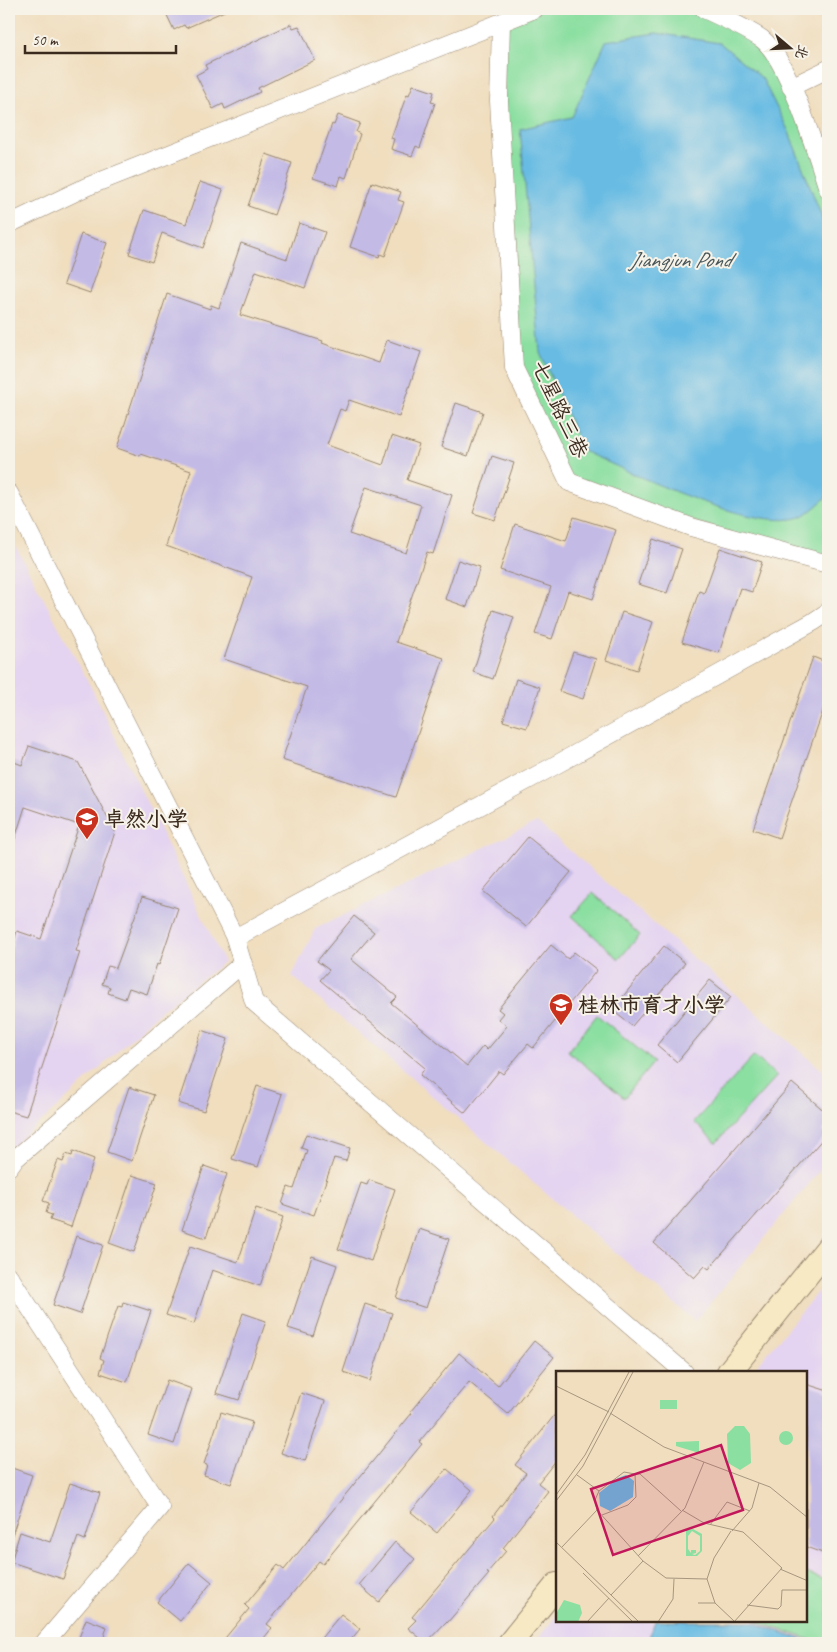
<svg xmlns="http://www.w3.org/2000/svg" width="837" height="1652" font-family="Caveat,'LXGW WenKai TC',sans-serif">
<rect width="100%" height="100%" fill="#f7f3e8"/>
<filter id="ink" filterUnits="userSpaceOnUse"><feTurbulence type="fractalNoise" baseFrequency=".02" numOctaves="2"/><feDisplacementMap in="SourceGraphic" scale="10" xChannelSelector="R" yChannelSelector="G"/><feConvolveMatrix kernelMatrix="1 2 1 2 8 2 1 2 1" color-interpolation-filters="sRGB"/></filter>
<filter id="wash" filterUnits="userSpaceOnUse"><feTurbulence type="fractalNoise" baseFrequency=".0096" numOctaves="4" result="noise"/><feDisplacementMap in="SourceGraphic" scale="20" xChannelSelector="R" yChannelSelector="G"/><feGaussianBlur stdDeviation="1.12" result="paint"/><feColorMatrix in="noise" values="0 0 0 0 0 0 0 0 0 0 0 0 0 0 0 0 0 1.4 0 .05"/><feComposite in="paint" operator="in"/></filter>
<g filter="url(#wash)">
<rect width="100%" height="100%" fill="#f0debf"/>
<!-- built -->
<path fill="#e4d3f1" d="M9 534 93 691 224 962 158 1013 59 1106 9 1149Z
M537 822 828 1075V1161L695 1321 292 976 315 929Z
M828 1279V1643H534L557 1615V1621H806V1372H752Z"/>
<!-- green -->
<path fill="#8bdfa1" stroke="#638460" d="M535 9H704L763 40 828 189V564L569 482 514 368 501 23Z
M593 893 640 935 619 959 572 916Z
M597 1015 654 1062 624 1098 568 1051Z
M754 1056 777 1076 716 1143 694 1122Z
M806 1573 828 1581V1643H820L755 1621H806Z"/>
<!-- water -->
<path fill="#67bbe3" stroke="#517280" d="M656 33 720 43 762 78 789 132 820 212 828 238V496C820 502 810 513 801 517 753 533 630 472 583 451L540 352 520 129 572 117 606 41Z
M655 1621H749L813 1643H647Z"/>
<g id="blocks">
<!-- building -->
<path fill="#c3bae6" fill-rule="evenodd" d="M164 9H229L186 28 184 25 174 30Z
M291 24 293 28 299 26 315 60 258 88 260 92 225 109 223 104 213 109 196 75 207 69 205 65Z
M413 85 434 92 431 102 435 103 420 148 416 146 412 156 391 149 394 139 391 138 407 94 409 95Z
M338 115 360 123 356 132 360 134 346 178 341 176 338 186 313 178 332 124 334 125Z
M266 154 292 163 274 215 248 206Z
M200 182 223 190 203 248 162 233 152 262 129 254 144 210 186 224Z
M372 182 401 192 398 200 404 202 385 256 380 254 379 257 350 247Z
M299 223 325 232 305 288 256 271 240 315 323 341 322 343 379 363 387 340 421 352 399 417 349 400 345 411 340 409 327 445 383 465 392 436 419 445 407 480 452 495 433 554 427 552 396 642 444 658 396 797 282 760 307 687 224 659 252 577 166 546 191 471 141 454 140 456 117 448 167 294 210 309 211 305 219 308 241 243 287 259ZM366 487 421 505 406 553 349 534Z
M81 234 107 243 90 293 64 284Z
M456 403 483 412 468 456 441 447Z
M492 456 514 463 495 520 473 513Z
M574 517 616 530 593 599 568 591 552 639 535 634 551 587 500 570 515 524 566 541Z
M653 539 682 549 667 593 638 584Z
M720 548 762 562 752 592 740 588 719 653 682 642 699 591 704 593Z
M458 560 480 567 467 607 445 599Z
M493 610 514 617 493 679 473 672Z
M622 612 653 622 637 670 606 660Z
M573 652 596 659 583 699 559 691Z
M813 657 828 663V696L779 838 753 829Z
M516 679 540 687 527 728 503 721Z
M29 746 78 762 115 832 76 951 80 952 26 1116 9 1111V956L17 931 41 939 79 825 25 807 12 848 9 847V760L22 765Z
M528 837 571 872 526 927 483 891Z
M142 897 178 908 159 965 157 964 147 994 129 988 125 999 108 993 110 987 102 984 108 966 116 968Z
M354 916 374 932 351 959 397 997 391 1003 467 1066 483 1046 487 1050 507 1026 498 1019 503 1013 498 1009 551 945 568 959 574 952 597 970 533 1048 528 1044 503 1074 499 1071 465 1113 420 1075 425 1068 320 980 329 970 317 961Z
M664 946 685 963 632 1026 612 1010Z
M710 980 731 997 677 1062 657 1045Z
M202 1030 228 1039 204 1111 178 1103Z
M792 1083 828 1114V1124L822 1131 826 1135 709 1269 705 1266 694 1278 654 1243Z
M257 1086 282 1094 258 1167 232 1159Z
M129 1087 154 1095 132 1161 107 1152Z
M306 1134 350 1148 346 1161 334 1158 314 1215 282 1204 288 1187 294 1189 307 1150 301 1148Z
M73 1151 94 1159 71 1227 50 1220 52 1215 46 1213 49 1203 43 1201 58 1160 63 1162 66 1154 72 1156Z
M204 1166 227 1174 206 1238 182 1230Z
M132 1175 157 1183 134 1252 109 1243Z
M369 1180 395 1189 371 1261 338 1249 361 1183 367 1185Z
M256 1208 283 1217 260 1286 212 1270 194 1324 166 1315 190 1246 238 1262Z
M419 1229 449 1239 426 1308 396 1298Z
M76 1236 103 1245 80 1314 53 1305Z
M312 1256 337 1265 313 1336 288 1328Z
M123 1302 151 1311 127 1382 100 1373 104 1360 100 1358 118 1306 122 1307Z
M365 1304 392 1313 370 1381 343 1372Z
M243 1313 266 1321 239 1400 216 1393Z
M534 1341 554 1357 508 1414 469 1382 419 1442 422 1444 323 1564 319 1561 267 1624 272 1628 260 1643H221L249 1609 245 1605 278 1565 284 1570 412 1413 410 1412 459 1353 498 1386Z
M167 1380 192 1389 174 1444 148 1435Z
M806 1384 828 1391V1555L806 1547Z
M301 1393 325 1401 305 1461 281 1453Z
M221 1412 252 1422 231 1484 204 1475 207 1465 204 1464Z
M557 1412V1459L538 1483 548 1491 503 1548 506 1551 487 1573 489 1574 447 1623 446 1622 426 1643 408 1628 416 1620 412 1617 495 1518 493 1516 526 1473 515 1465Z
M9 1467 32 1475 12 1535H9Z
M447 1469 472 1490 437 1533 411 1512Z
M70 1483 100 1493 85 1540 78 1537 63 1579 11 1562 20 1532 50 1542Z
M395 1542 415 1559 379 1602 359 1585Z
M189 1563 212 1582 180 1621 157 1602Z
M341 1614 360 1629 348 1643H317Z
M86 1619 107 1627 102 1643H77Z"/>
</g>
</g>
<g filter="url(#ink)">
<use href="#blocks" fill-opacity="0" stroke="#96846e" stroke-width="1"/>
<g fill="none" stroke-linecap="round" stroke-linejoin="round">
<!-- street casing -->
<g stroke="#96846e" stroke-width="19">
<path id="street" d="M704 9C723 18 744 27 762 39 789 60 817 155 828 189
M501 23 499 101 514 368 569 482 691 527 828 564
M791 87 828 69
M9 224 86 187 535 9
M9 493 235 938 254 1002 684 1372
M235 938 552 767 813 622 828 612
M9 1167 14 1160 243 963
M9 1276 160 1507 44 1643"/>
</g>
<!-- secondary casing -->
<g stroke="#96846e" stroke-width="26">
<path id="secondary" d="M729 1372 828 1248
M510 1643 557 1585"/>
</g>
<!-- street -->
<use href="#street" stroke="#fff" stroke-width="18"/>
<!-- secondary -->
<use href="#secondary" stroke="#f6e9c3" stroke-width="24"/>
</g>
</g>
<!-- icons -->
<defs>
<g id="school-pin" transform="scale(1.25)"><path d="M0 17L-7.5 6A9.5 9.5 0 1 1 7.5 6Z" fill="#c8321e" stroke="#f7f3e8"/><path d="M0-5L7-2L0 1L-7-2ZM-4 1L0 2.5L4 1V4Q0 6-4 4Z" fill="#fff"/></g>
</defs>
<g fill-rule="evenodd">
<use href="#school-pin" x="87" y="819"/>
<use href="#school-pin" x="561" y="1005"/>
</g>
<g text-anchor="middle" stroke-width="4" stroke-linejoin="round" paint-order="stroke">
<!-- street labels -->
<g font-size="21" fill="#3b2a1e" stroke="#f7f3e8">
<text transform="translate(560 409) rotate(65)" y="7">七星路三巷</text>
</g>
<!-- poi labels -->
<g font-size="21" font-weight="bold" fill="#3b2a1e" stroke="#f7f3e8" text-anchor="start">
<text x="104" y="826">卓然小学</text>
<text x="578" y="1012">桂林市育才小学</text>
</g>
<!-- water labels -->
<g font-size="22" font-style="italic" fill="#485659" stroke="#f7f3e8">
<text x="680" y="267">Jiangjun Pond</text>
</g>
</g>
<!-- overview -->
<g transform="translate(556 1371)">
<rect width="251" height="251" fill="#f0debf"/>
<path d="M104 29H121V38H104ZM179 55H188L194 63 195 92 184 99 172 92 171 63ZM223 67a7 7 0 1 1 14 0a7 7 0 1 1-14 0ZM143 70V82L120 75V71ZM137 158 146 163V180L141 185H130V159ZM136 160 144 165V180L139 184 136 183 140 182V179H135V182L132 178V165ZM8 229 24 234 26 242 22 251H0V243Z" fill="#8bdfa1" fill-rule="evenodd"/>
<path d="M70 104 78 110 77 126 54 140 44 135 43 122 62 107Z" fill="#67bbe3"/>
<path fill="none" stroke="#a8967f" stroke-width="1" d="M0 15 53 41M54 42 108 76 214 116 252 147M79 103H84L125 140M21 104 43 120M0 124 29 84 73 1M0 130 27 95 77 1M41 139 87 190M126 139 148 152 187 161 226 197 178 251M154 154 171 131 194 140M176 160 196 137 203 112M0 171 83 251M6 176 41 139 39 129 43 120 68 101 79 103 80 126 72 134 46 144M82 185 129 137 148 91M224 198 252 210M27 202 77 251M151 208 159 232 178 250M55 224 87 190 110 207 151 208 158 187 175 160M142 232H159M191 234 222 238 225 235 226 219H252M31 251 53 227M102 251 117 228 118 208"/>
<path fill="#c2185b" fill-opacity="0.15" stroke="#c2185b" stroke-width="2.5" d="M165 74 187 139 57 184 35 118Z"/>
<rect width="251" height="251" fill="none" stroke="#3b2a1e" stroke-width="2.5"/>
</g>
<!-- margin -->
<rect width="837" height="1652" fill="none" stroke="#f7f3e8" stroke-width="30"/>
<!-- north arrow -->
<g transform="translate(790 48) rotate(109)" stroke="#f7f3e8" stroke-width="4" paint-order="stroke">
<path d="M0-4L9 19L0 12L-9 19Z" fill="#3b2a1e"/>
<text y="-8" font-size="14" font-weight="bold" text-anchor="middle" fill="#3b2a1e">北</text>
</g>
<!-- scale -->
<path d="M25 45v8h151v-8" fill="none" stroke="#3b2a1e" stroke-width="2.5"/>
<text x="32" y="45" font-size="15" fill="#3b2a1e" stroke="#f7f3e8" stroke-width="4" paint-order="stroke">50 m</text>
</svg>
